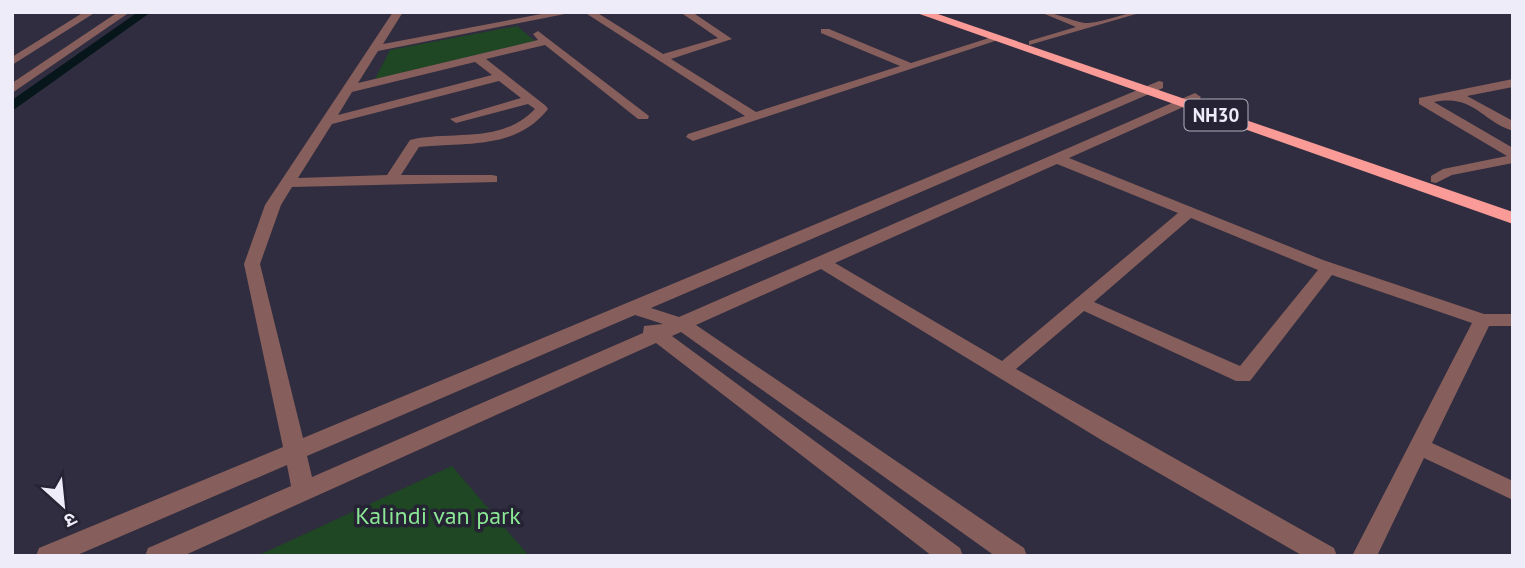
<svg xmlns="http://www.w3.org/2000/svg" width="1525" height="568" font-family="'PT Sans','Noto Sans Devanagari',sans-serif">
<rect width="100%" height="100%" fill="#2f2d3f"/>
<!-- green -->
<path fill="#1f4724" d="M517 26 535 41 375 79 390 50Z
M452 466 529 556H257Z"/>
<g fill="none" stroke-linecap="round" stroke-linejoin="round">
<!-- canal -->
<path fill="#06161a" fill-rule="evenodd" d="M138 12H151L12 111V100Z"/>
<!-- minor -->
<path fill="#865e5c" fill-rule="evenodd" d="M84 12H96L12 65V57Z
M118 12H130L12 93V83Z
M393 12H403L383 44 552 12H575L378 51 358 83 538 40 533 34 538 31 649 116 648 119H638L545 45 486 59 546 106 548 109C516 150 466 142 419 147L401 175H492L497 176V182L292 187 281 205 260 264 303 438 1159 81 1163 82V88L651 308 679 317 1195 93 1201 97 1199 100 1069 158 1323 260 1484 314H1513V326H1489L1432 443 1513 481V500L1424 458 1377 556H1352L1472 323 1332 275 1250 381H1236L1084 311 1016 369 1334 548 1337 556H1303L1103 441 821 269 696 325 1024 548 1027 556H995L681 332 672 336 960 548 963 556H932L656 343 183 556H145L148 548 291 486 287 465 75 556H36L39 548 283 447 244 264 265 205ZM475 62 492 75 338 115 352 92ZM499 81 521 98 450 119 456 123 528 104 535 109C500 145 454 130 410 140L387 175 298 178 332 124ZM1057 164 1178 213 1002 361 835 263ZM1191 218 1318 270 1240 366 1094 302ZM635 315 663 324 644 326 643 333 312 477 307 456Z
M584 12H596L663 54 718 38 680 12H692L732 39 671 59 756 112 900 66 821 33V29H829L911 63 992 37 1001 39 693 141 686 137 688 134 745 116Z
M1040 12C1057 12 1077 24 1088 23 1107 22 1123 12 1143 12L1029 45V41L1076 27Z
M1513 79V87L1467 96 1513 121V131C1480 120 1474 94 1434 102L1513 148V163L1452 175 1436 183 1431 182V176L1443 169 1507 156 1419 104V98Z"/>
<!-- highway -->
<path fill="#fb9b97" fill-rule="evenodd" d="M914 12H932L1513 212V224Z"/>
</g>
<g text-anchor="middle" stroke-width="7" stroke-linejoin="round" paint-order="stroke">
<!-- shield labels -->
<rect fill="#252334" stroke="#b1b0bd" stroke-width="2" x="1184.5" y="99.5" width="63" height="31" rx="5"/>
<g font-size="19" font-weight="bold" fill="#edecf8">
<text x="1216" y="122">NH30</text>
</g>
<!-- near-park labels -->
<g font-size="24" fill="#8ae793" stroke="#252334">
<text x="438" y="524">Kalindi van park</text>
</g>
</g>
<!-- border -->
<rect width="1525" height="568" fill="none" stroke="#edecf8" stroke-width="28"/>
<!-- north arrow -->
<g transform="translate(63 505) rotate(153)" stroke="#252334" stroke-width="5" paint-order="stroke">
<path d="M0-5L12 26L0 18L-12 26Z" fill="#edecf8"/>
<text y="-10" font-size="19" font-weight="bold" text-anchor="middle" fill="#edecf8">उ</text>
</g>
</svg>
